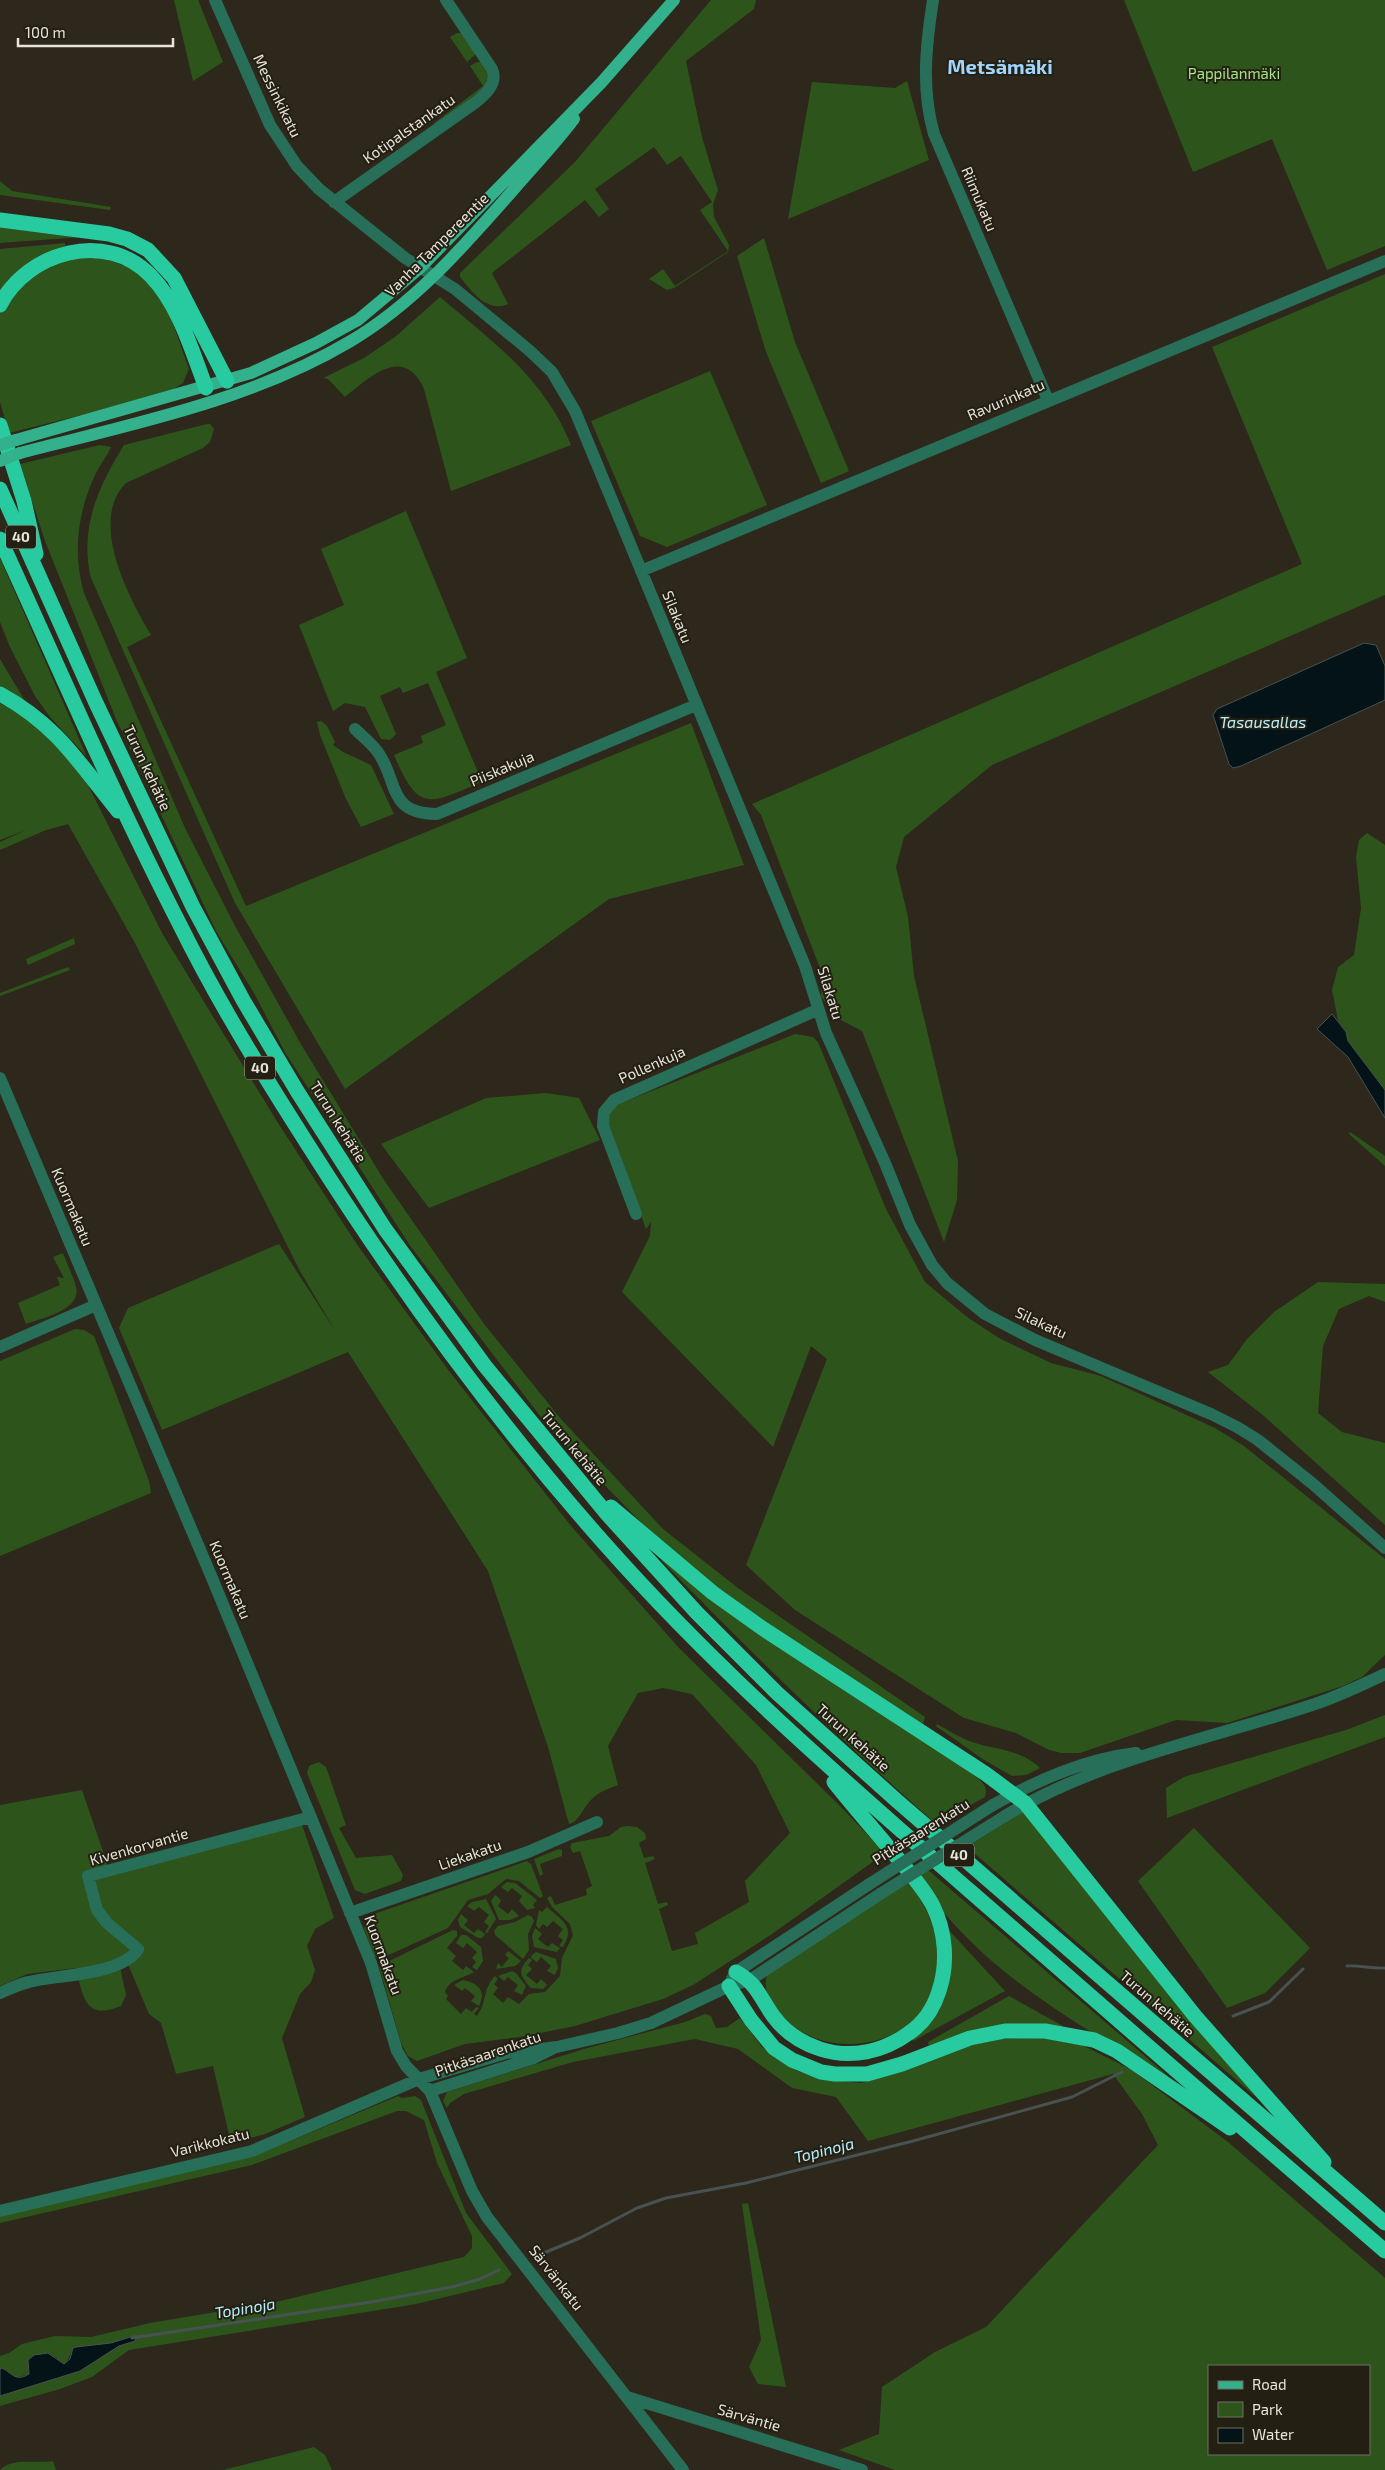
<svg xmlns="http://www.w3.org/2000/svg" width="1385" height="2470" font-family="'Exo 2',sans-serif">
<rect width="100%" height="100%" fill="#2d281b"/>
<!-- green -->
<path fill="#2d551b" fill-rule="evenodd" d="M174 0H198L223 62 193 81Z
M711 0H756L754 9 686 61 702 137 718 190 713 204 714 217 729 245 728 252 674 288 667 290 649 279 663 269 675 286 728 251 700 210 712 202 681 156 667 165 654 147 595 189 609 209 599 217 585 200 492 273 508 304C487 313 472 292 460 277V273L575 162Z
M1124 0H1385V246L1327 270 1272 139 1193 172Z
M457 33H461L477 53 467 62 450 37Z
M477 62H483L488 76 485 87 435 126 433 124 483 86 470 66Z
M907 81 929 160 788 219 812 82 895 88Z
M0 181 12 191 111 207 110 210 0 195Z
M0 225 82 237 0 243Z
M764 238 795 342 849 471 821 483 766 352 737 256Z
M65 243V246C38 255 16 268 0 292V249Z
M98 256 133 269 157 291 172 321 189 369 183 383 166 394 9 433 0 402V314L4 304 48 262Z
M1385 274V595L992 765 904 837 896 867 908 917 914 976 958 1161 957 1200 944 1242 862 1031 835 1017 821 996 823 976 761 815 752 804 1302 564 1212 347Z
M440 297C493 342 544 378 571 445L451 491 424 389C404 344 370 377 345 397L328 379 323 378 364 358 395 337Z
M710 371 767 505 667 547 640 536 591 421Z
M207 424H210L214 429 210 442 203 448 126 483C88 521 129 598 151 635L127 647 246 906 691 723 744 865 609 899 345 1089 235 903 91 578C79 529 98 487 124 445Z
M100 445 111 447C107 456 101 463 97 471 78 509 72 552 84 593L185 828 235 926 302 1046 384 1180 484 1324 561 1419 663 1529 738 1588 925 1717 923 1724 864 1688 732 1600 662 1544 550 1429 411 1247 286 1054 254 993 217 933 116 719 45 541 20 464Z
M406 511 467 658 436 672 482 782C429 804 419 814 394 755L423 743 421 736 446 725 428 683 403 693 400 687 380 696 396 734 390 740 381 739 365 707 345 703 333 711 299 625 344 605 321 549Z
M0 558 87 757 50 717 35 696 10 647 0 622Z
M0 659 25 701 0 688Z
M0 703 29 719 82 773 162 933 278 1123 358 1246 449 1371 571 1526 679 1648 839 1805 885 1853 772 1934 693 1985 663 1999 575 2026 520 2037 465 2044 417 2061 408 2056 401 2043 379 1966 453 1930 457 1931V1936L447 1948 456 1956 452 1961 463 1970 466 1966 474 1972C464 1978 449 1979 445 1992L448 1996 446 1999 461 2014 466 2008 472 2012 476 2007 479 2008 474 2014 477 2016C488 2000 482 1990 495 1976L498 1979 494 1984 498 1988 493 1994 503 2003 508 1997 519 2004 529 1994 545 1992 560 1976 562 1958 573 1935 570 1924 552 1907 547 1898 551 1896 555 1905 587 1895 586 1889 592 1886 580 1851 573 1853 570 1847 572 1843 609 1836 621 1827 627 1826 637 1827 645 1833 646 1839 639 1843 644 1858 653 1856 655 1859 645 1863 658 1904 667 1902 668 1905 659 1909 672 1951 698 1944 695 1933 749 1902 745 1881 790 1833 756 1765 692 1694 663 1688 638 1693 608 1746 618 1785C607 1789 598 1792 590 1801 583 1808 579 1822 569 1824L548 1747 488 1571 348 1352 162 1430 119 1328 128 1308 279 1244 336 1332 300 1271 135 943 68 824 46 830 0 850V842L26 830 0 840Z
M321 721 327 726 335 742 333 745 343 752 371 765 394 814 361 827 346 799 320 735 317 722Z
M1367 833 1385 845V1090L1348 1041 1346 1032 1338 1020 1332 990 1338 967 1354 955 1361 908 1356 857 1359 840Z
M74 938 75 944 28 965 26 959Z
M68 967 70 970 0 996V993Z
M795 1034 813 1037 818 1042 886 1209 925 1282 967 1317 999 1338 1051 1363 1101 1376 1215 1428 1244 1446 1385 1559V1655L1362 1677 1343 1686 1227 1723 1176 1720 1080 1753H1061L1049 1750 1016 1733 964 1718 795 1610 746 1565 827 1359 811 1346 773 1447 622 1292 650 1236 651 1222 646 1229 609 1127C609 1116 609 1111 619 1104Z
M546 1093 579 1098 600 1140 429 1208 381 1144 486 1098Z
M1350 1132 1385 1156V1166L1349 1134Z
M63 1253C67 1264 73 1275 76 1287 82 1310 42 1318 26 1324L18 1303 60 1285 57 1277 64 1278 53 1257Z
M1318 1282 1385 1284V1302L1369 1296 1339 1309 1323 1346 1318 1413 1342 1432 1385 1443V1525L1264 1416 1208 1372 1228 1365 1247 1339 1274 1312Z
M75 1329 84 1330 94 1336 149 1481 151 1493 0 1556V1361Z
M661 1558 974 1775C981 1781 989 1787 985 1797L936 1824C841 1740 750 1652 661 1560Z
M1385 1715V1737L1167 1818 1166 1788 1184 1777 1346 1730Z
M937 1724C949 1731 962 1739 975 1743 998 1750 1021 1750 1040 1768L1026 1775 1012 1776 984 1760 936 1726Z
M319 1762 326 1767 346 1825 339 1828 356 1858 392 1855 403 1875 401 1881 365 1894 355 1890 307 1773 309 1766Z
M82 1790 109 1869 300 1819 334 1918 315 1929 307 1946 315 1970 311 1982 300 1994 282 2038 305 2117 265 2134 231 2143 213 2066 176 2074 161 2023 149 2014 128 1964 120 1967 126 1995 121 2006C85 2021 83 1997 76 1968L27 1974 0 1986V1805Z
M1024 1811 1191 2023 1271 2110 967 1847Z
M1194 1828 1310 1948 1265 1993 1227 2008 1138 1881Z
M559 1849 562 1850V1856L540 1864 543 1874 540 1876 534 1859Z
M527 1861 531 1864 543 1896 540 1898 519 1881 506 1879 488 1894 468 1900 448 1928 382 1958 375 1957 364 1928 371 1915Z
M928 1870 1168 2076 1165 2078C1091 2031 1012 1989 953 1923 940 1909 929 1892 918 1877Z
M507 1882 515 1883 537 1900 533 1905 535 1908 527 1910 519 1901 522 1896 512 1888 508 1892 501 1887Z
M910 1882C926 1907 938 1930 939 1960 942 2044 825 2073 777 2010 769 1999 763 1989 767 1975L877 1901Z
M495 1895 501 1900 498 1906 508 1914 512 1909 519 1916 510 1920H499L491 1901Z
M486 1899 496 1919 487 1933 485 1932 489 1926 484 1922 489 1915 479 1907 474 1911 467 1906 472 1902Z
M547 1907C561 1920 576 1926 563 1947L559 1946 563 1940 558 1936 563 1929 553 1921 547 1927 543 1924 539 1929 536 1925 539 1910 542 1912Z
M461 1914 468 1920 464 1925 474 1933 478 1929 485 1934 482 1938H478L460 1927 458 1920Z
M528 1915 532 1917 534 1921 528 1934 529 1950 523 1959 495 1935 494 1931 498 1926 515 1922Z
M945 1926 1005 1991 913 2041 912 2039 932 2019Z
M535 1928 542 1934 538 1939 548 1947 552 1943 560 1948 557 1952 534 1947 532 1936Z
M461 1935H466L481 1947 483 1961 477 1970 472 1967 476 1962 472 1958 477 1952 467 1943 463 1948 456 1943Z
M508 1951 521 1961 515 1966 496 1969 498 1963 502 1967 509 1958 505 1955Z
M536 1952 556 1959 558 1968 555 1975 547 1971 551 1966 541 1957 537 1962 531 1958 532 1955Z
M529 1958 532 1960 528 1965 532 1969 526 1975 537 1984 541 1979 547 1985 543 1989 531 1988C520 1976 517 1971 529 1958Z
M512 1971 516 1973 526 1986 522 1995 514 1991 518 1985 508 1977 504 1981 498 1976Z
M463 1980C477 1983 487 1990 479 2006L471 2001 475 1996 465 1988 462 1991 454 1985Z
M1009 1996 1063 2026 1061 2029 929 2047 928 2042Z
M705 2014 711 2016 716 2028 727 2027 740 2018 762 2047 797 2071 823 2079 861 2083 903 2071 967 2046 999 2039 1043 2038 1082 2045 1132 2070 1228 2142 1385 2278V2470H895L839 2450 879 2434 882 2387 935 2352 986 2327 1158 2145 1142 2114 1113 2074 868 2141 836 2097 792 2088 738 2049 695 2039 573 2062 464 2094 450 2103 447 2108 443 2101 447 2092 584 2049 685 2022ZM1209 2366H1369V2454H1209Z
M398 2096 402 2098 415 2096 421 2100 466 2213 512 2274 504 2283 416 2304 129 2350 92 2377 60 2389 0 2406V2396L80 2371 119 2346 135 2341 136 2336 111 2343 73 2348 66 2364H61L56 2357 28 2364 29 2374 15 2378 5 2369H0V2356L9 2353 22 2344 55 2336 91 2337 150 2323 276 2302 464 2257 472 2248V2236L437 2163 424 2120 406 2111H397L252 2165 0 2223V2216L262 2153Z
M748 2203 786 2387 758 2384 749 2367 761 2340 742 2204Z
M314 2447 325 2455 332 2470H223Z
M53 2461 56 2470H0C12 2457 36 2464 53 2461Z"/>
<!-- water -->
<path fill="#041317" stroke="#485252" d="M1364 643 1376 645 1385 666V700L1241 766 1233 768 1229 764 1213 715 1217 709Z
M1332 1014 1346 1032 1348 1041 1385 1090V1118L1348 1057 1317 1029Z
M137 2335 135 2341 119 2346 80 2371 0 2396V2369L2 2368C13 2374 16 2382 29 2374L28 2360 34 2355 48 2353 64 2364 70 2359 73 2348 76 2347 111 2343Z"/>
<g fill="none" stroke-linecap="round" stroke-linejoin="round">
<!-- stream -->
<path stroke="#485252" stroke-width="3" d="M1347 1966C1360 1965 1372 1969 1385 1968
M1233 2016 1269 2002 1303 1969
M534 2257 580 2238 637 2208 666 2198 746 2183 913 2141 1072 2097 1122 2072
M132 2338 371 2302 452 2287 480 2279 499 2270"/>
<!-- minor -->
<path stroke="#286f59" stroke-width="12" d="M215 0 270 125 297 166 319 189 360 222 405 258 455 289 530 351 552 372 575 411 805 966 826 1033 885 1163 910 1225 932 1265 947 1283 985 1314 1035 1340 1211 1414 1237 1427 1258 1440 1313 1484 1385 1548
M933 0C926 45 921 89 934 134L1048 400
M334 202 476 102C486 94 498 83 492 69L446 0
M641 571 1385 261
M355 729C362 736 371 743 377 751 399 780 386 814 437 814L696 705
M0 1078 212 1578 371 1963 397 2051 406 2066 430 2091 472 2191 487 2217 683 2470
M636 1214 603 1126 604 1112 614 1100 817 1010
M0 1347 96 1305
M993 1805C1038 1780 1085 1759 1136 1753
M1005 1816C1101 1758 1211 1739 1315 1704 1339 1696 1362 1685 1385 1674
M350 1913 528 1852 597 1822
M732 1979 736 1972 868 1885
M0 1993C9 1989 19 1984 29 1982 56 1975 123 1975 138 1949L107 1923 97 1910 88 1876 311 1817
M430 2091 534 2058 552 2049
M0 2211 252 2151 419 2079 506 2053 557 2047 618 2033 651 2023 729 1986 750 1980 880 1894
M627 2397 862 2470"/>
<!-- major -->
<path stroke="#33b08c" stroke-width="12" d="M16 440 251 373 316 343 358 320 420 268 601 83 674 0
M20 453C132 424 249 401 349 342 414 304 466 244 515 188 535 165 556 143 574 119"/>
<!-- highway -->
<path stroke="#28cba0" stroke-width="15" d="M0 220 109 234 127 239 148 250 174 278 227 381
M0 305C27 252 106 229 151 276 179 305 192 351 206 388
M0 425 24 501 36 554
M0 489 96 703 193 907 243 1000 297 1091 385 1229 485 1366 607 1514 697 1613 777 1693 896 1800 1385 2223
M0 539C59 668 115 799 180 925 218 1002 264 1076 310 1148 398 1287 495 1420 604 1543 716 1670 843 1780 970 1891 1108 2012 1246 2131 1385 2251
M0 694C57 725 79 763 118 811
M611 1507 713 1593 762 1628 986 1774 1025 1803 1195 2016 1324 2162
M736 1972C758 1984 760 1998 774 2017 785 2032 802 2043 820 2049 851 2059 883 2052 909 2033 924 2023 934 2007 939 1991 948 1964 946 1932 933 1906 924 1888 908 1871 895 1855 875 1831 854 1807 834 1782
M729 1986 751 2020 774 2048 792 2060 821 2072 835 2074H867L902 2064 970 2038 1005 2031H1045L1094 2040 1117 2051 1230 2128"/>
<!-- minor-bridge -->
<path stroke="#286f59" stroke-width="12" d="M868 1885 993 1805
M880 1894 1005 1816"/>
<!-- major-bridge -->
<path stroke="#33b08c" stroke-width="12" d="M0 445 16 440
M0 461 20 453"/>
</g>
<g text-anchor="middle" stroke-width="4" stroke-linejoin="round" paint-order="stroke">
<!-- shield labels -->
<g fill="#231f12" stroke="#aca99f" stroke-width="1">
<rect x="6" y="525.5" width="30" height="23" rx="4"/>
<rect x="245" y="1056.5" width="30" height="23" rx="4"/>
<rect x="944" y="1843.5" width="30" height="23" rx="4"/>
</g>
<g font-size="14" font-weight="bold" fill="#e7e4dc">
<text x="21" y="542">40</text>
<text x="260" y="1073">40</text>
<text x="959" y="1860">40</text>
</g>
<!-- park labels -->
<g font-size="15" fill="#a0e684" stroke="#231f12">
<text x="1234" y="79">Pappilanmäki</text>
</g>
<!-- street labels -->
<g font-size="15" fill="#e7e4dc" stroke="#231f12">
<text transform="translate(277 96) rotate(64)" y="5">Messinkikatu</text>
<text transform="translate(409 129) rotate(-35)" y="5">Kotipalstankatu</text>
<text transform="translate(979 199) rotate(67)" y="5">Riimukatu</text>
<text transform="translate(437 245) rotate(-45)" y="5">Vanha Tampereentie</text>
<text transform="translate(1006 400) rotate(-23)" y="5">Ravurinkatu</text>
<text transform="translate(677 617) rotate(68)" y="5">Silakatu</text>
<text transform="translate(147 768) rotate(65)" y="5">Turun kehätie</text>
<text transform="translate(502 769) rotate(-23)" y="5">Piiskakuja</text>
<text transform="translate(830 993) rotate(73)" y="5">Silakatu</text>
<text transform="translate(652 1065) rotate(-24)" y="5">Pollenkuja</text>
<text transform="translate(338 1122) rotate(58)" y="5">Turun kehätie</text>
<text transform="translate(72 1207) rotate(67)" y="5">Kuormakatu</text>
<text transform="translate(1041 1323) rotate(25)" y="5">Silakatu</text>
<text transform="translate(574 1448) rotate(50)" y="5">Turun kehätie</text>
<text transform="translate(230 1580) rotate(67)" y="5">Kuormakatu</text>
<text transform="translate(853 1738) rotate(42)" y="5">Turun kehätie</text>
<text transform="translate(921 1832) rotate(-32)" y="5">Pitkäsaarenkatu</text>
<text transform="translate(139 1847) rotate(-16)" y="5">Kivenkorvantie</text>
<text transform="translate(470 1855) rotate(-19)" y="5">Liekakatu</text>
<text transform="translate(383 1955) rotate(70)" y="5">Kuormakatu</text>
<text transform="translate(1157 2004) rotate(41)" y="5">Turun kehätie</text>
<text transform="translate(488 2054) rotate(-19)" y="5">Pitkäsaarenkatu</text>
<text transform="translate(210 2143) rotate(-14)" y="5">Varikkokatu</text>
<text transform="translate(556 2278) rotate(52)" y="5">Särvänkatu</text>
<text transform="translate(749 2418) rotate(16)" y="5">Särväntie</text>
</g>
<!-- water labels -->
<g font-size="16" font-style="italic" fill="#b6eefa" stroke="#231f12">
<text x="1263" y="728">Tasausallas</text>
<text transform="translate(824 2150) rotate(-14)" y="6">Topinoja</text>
<text transform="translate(245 2308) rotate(-9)" y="6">Topinoja</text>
</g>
<!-- district labels -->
<g font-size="20" font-weight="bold" fill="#a0d5fe" stroke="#231f12">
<text x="1000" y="74">Metsämäki</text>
</g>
</g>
<!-- legend -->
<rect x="1208" y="2365" width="162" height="90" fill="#231f12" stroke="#716e63"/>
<rect x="1218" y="2381" width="25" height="8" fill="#33b08c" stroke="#716e63"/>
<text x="1252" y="2390" font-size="15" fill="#e7e4dc">Road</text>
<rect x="1218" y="2402" width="25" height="15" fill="#2d551b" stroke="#716e63"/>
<text x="1252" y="2415" font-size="15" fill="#e7e4dc">Park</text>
<rect x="1218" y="2428" width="25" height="15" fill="#041317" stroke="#716e63"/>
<text x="1252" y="2440" font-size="15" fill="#e7e4dc">Water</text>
<!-- scale -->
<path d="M18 38v8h155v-8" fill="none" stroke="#e7e4dc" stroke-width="2.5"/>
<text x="25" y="38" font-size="15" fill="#e7e4dc" stroke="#231f12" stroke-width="4" paint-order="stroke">100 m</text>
</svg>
